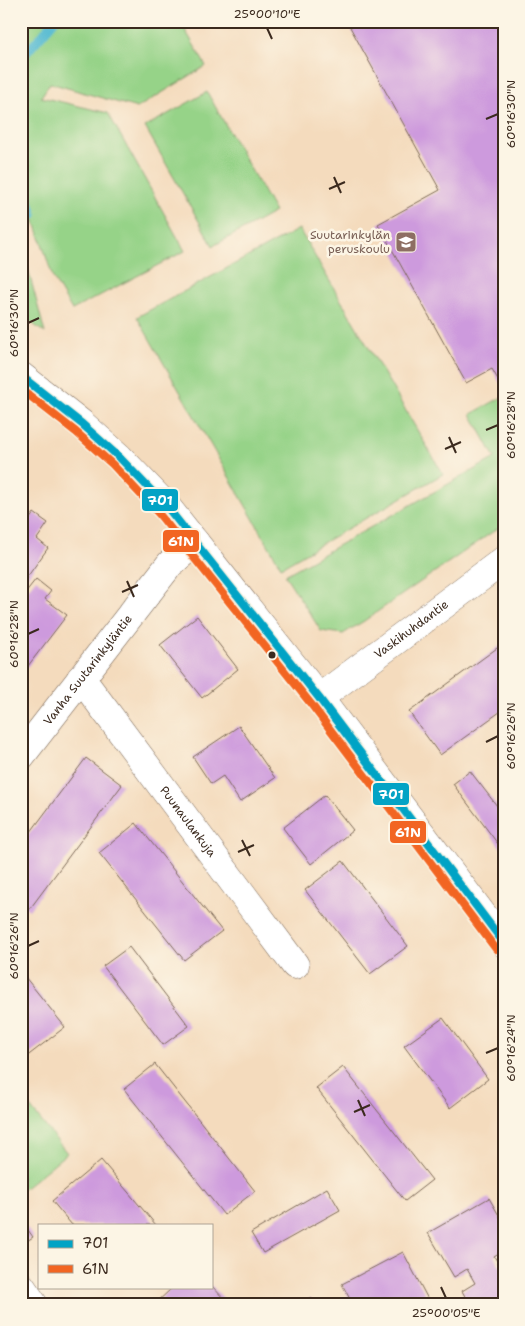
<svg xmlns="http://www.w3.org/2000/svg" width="525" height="1326" font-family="'Shantell Sans',sans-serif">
<rect width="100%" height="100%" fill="#fcf5e5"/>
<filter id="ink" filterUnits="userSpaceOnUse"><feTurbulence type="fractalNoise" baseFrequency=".02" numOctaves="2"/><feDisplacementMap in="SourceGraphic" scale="10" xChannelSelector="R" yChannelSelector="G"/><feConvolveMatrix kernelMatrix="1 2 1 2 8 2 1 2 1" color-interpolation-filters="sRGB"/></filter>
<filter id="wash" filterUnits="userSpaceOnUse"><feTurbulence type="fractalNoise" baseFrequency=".0096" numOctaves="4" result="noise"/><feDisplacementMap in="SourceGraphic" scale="20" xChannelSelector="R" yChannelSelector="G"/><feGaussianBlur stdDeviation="1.12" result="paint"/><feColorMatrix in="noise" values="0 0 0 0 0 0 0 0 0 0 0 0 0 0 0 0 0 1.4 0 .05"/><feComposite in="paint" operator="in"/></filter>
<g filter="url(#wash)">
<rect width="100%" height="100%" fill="#f4dbbd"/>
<!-- green -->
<path fill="#96d388" stroke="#687e53" d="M21 21H180L206 66 137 108 50 83 41 97 108 113 185 251 72 310 53 278 28 200 27 265 45 333 21 315Z
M207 92 275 212 213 246 145 127Z
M299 229 443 474 281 567 137 317Z
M504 396V524L364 621 343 634 321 631 285 575 495 458 471 414Z
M21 1096 67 1153 21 1191Z"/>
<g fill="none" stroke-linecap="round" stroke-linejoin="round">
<!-- stream -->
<path stroke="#53bad1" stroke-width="9" d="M21 26 25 21
M21 59 54 21
M21 176 33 215"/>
</g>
<g id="blocks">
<!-- building -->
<path fill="#cd9add" d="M361 21H504V390L492 369 466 383 378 224 440 190 350 27Z
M34 513 48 523 37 539 48 548 25 580 21 577V531Z
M36 579 51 591 45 599 67 615 21 675V598Z
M197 616 238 669 202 698 160 645Z
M504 643V709L440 755 409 712Z
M239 726 275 778 240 802 223 776 211 784 193 757Z
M86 758 122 785 29 910 21 904V845Z
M470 771 504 815V852L453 784Z
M325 795 353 830 311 864 283 828Z
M136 823 222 931 184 960 99 853Z
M343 861 408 946 370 974 305 890Z
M129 947 189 1026 163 1045 103 966Z
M21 972 65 1027 21 1061Z
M443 1018 488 1079 450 1108 404 1046Z
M155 1064 255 1191 224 1215 124 1089Z
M343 1067 432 1180 405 1201 316 1088Z
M101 1160 156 1225H72L52 1201Z
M327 1188 340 1210 263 1253 251 1233Z
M489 1198 504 1224V1250L494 1256 500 1266 504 1264V1305H470L462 1291 475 1283 467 1269 454 1277 428 1233Z
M21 1220 33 1237 21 1245Z
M403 1252 431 1305H353L342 1284Z
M211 1285 225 1300 220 1305H154L173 1287H211Z
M311 1298 315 1305H297Z"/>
</g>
</g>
<g filter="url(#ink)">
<use href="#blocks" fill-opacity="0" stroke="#7c6856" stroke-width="1"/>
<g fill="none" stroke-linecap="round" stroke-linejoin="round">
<!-- minor casing -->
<g stroke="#7c6856" stroke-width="29">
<g id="minor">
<path id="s1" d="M81 678 295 965"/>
<path id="s2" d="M319 698 504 560"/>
<path id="s3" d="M21 756 170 564 195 542"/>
<path d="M21 1286 34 1305"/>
</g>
</g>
<!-- tertiary casing -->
<g stroke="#7c6856" stroke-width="29">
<path id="tertiary" d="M21 376 82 424 119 457 167 507 319 698 504 943"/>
</g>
<!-- minor -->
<use href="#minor" stroke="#fff" stroke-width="28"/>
<!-- tertiary -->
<use href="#tertiary" stroke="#fff" stroke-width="28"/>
<!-- bus-1 casing -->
<g stroke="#fcf5e5" stroke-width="11">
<path id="bus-1" d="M21 376 82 424 119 457 167 507 319 698 504 943"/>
</g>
<!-- bus-2 casing -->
<g stroke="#fcf5e5" stroke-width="11">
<path id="bus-2" d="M21 389 76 432 112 464 159 514 311 704 496 949"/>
</g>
<!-- bus-1 -->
<use href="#bus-1" stroke="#03a3c5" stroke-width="8"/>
<!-- bus-2 -->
<use href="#bus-2" stroke="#f26522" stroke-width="8"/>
</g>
</g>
<!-- ticks -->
<path fill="none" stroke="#3b2a1e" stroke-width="2" d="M267 28 272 39M486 119 498 114M334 177 341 193M329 189 345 182M28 323 39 318M486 430 498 425M449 437 456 453M445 449 461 442M127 581 134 597M122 592 138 585M28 634 39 629M486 742 498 736M242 840 250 856M238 852 254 845M28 946 39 941M486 1053 498 1048M358 1100 365 1116M354 1112 370 1105M441 1287 446 1298"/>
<!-- icons -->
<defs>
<g id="school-square" transform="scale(1.125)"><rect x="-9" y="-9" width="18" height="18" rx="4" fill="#8d6e63" stroke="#fcf5e5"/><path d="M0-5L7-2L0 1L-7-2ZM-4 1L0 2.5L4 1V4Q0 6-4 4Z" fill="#fff"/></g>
</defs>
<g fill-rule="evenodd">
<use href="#school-square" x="406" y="242"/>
</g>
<!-- markers -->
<circle fill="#3b2a1e" stroke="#fcf5e5" stroke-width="2" cx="272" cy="655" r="4.5"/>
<g text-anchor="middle" stroke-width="5" stroke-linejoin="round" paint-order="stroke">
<!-- education labels -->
<g font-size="12" fill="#785e54" stroke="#fcf5e5" text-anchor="end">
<text x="390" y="239">Suutarinkylän<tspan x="390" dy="14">peruskoulu</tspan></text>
</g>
<!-- street labels -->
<g font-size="12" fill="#3b2a1e" stroke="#fcf5e5">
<text dy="4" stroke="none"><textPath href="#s2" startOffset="115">Vaskihuhdantie</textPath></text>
<text dy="4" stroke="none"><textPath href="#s3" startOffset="109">Vanha Suutarinkyläntie</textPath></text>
<text dy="4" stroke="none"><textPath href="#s1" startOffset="179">Puunaulankuja</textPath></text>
</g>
</g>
<g stroke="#fcf5e5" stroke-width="2">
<rect x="141" y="488" width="38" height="24" rx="5" fill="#03a3c5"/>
<rect x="162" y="529" width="38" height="24" rx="5" fill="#f26522"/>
<rect x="372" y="782" width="38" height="24" rx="5" fill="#03a3c5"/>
<rect x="389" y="820" width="38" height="24" rx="5" fill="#f26522"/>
</g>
<g font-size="14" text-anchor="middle" font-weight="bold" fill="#fff">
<text x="160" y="505">701</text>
<text x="181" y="546">61N</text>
<text x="391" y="799">701</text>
<text x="408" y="837">61N</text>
</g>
<!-- margin -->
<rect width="525" height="1326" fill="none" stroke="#fcf5e5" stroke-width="55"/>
<!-- legend -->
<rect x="38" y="1224" width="175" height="65" fill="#fcf5e5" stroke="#afa495"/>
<rect x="48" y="1240" width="25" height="8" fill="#03a3c5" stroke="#afa495"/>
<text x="82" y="1248" font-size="15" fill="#3b2a1e">701</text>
<rect x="48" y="1265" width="25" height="8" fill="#f26522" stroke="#afa495"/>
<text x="82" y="1274" font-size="15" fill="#3b2a1e">61N</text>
<rect x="28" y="28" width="470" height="1270" fill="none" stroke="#3b2a1e" stroke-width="2"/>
<g font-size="12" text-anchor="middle" fill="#3b2a1e">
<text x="267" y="18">25°00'10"E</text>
<text transform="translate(511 114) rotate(-90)" y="4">60°16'30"N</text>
<text transform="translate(14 323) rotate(-90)" y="4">60°16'30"N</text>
<text transform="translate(511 425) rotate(-90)" y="4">60°16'28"N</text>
<text transform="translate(14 634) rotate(-90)" y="4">60°16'28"N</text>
<text transform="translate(511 736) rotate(-90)" y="4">60°16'26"N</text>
<text transform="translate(14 946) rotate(-90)" y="4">60°16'26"N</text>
<text transform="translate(511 1048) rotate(-90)" y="4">60°16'24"N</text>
<text x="446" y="1317">25°00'05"E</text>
</g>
</svg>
